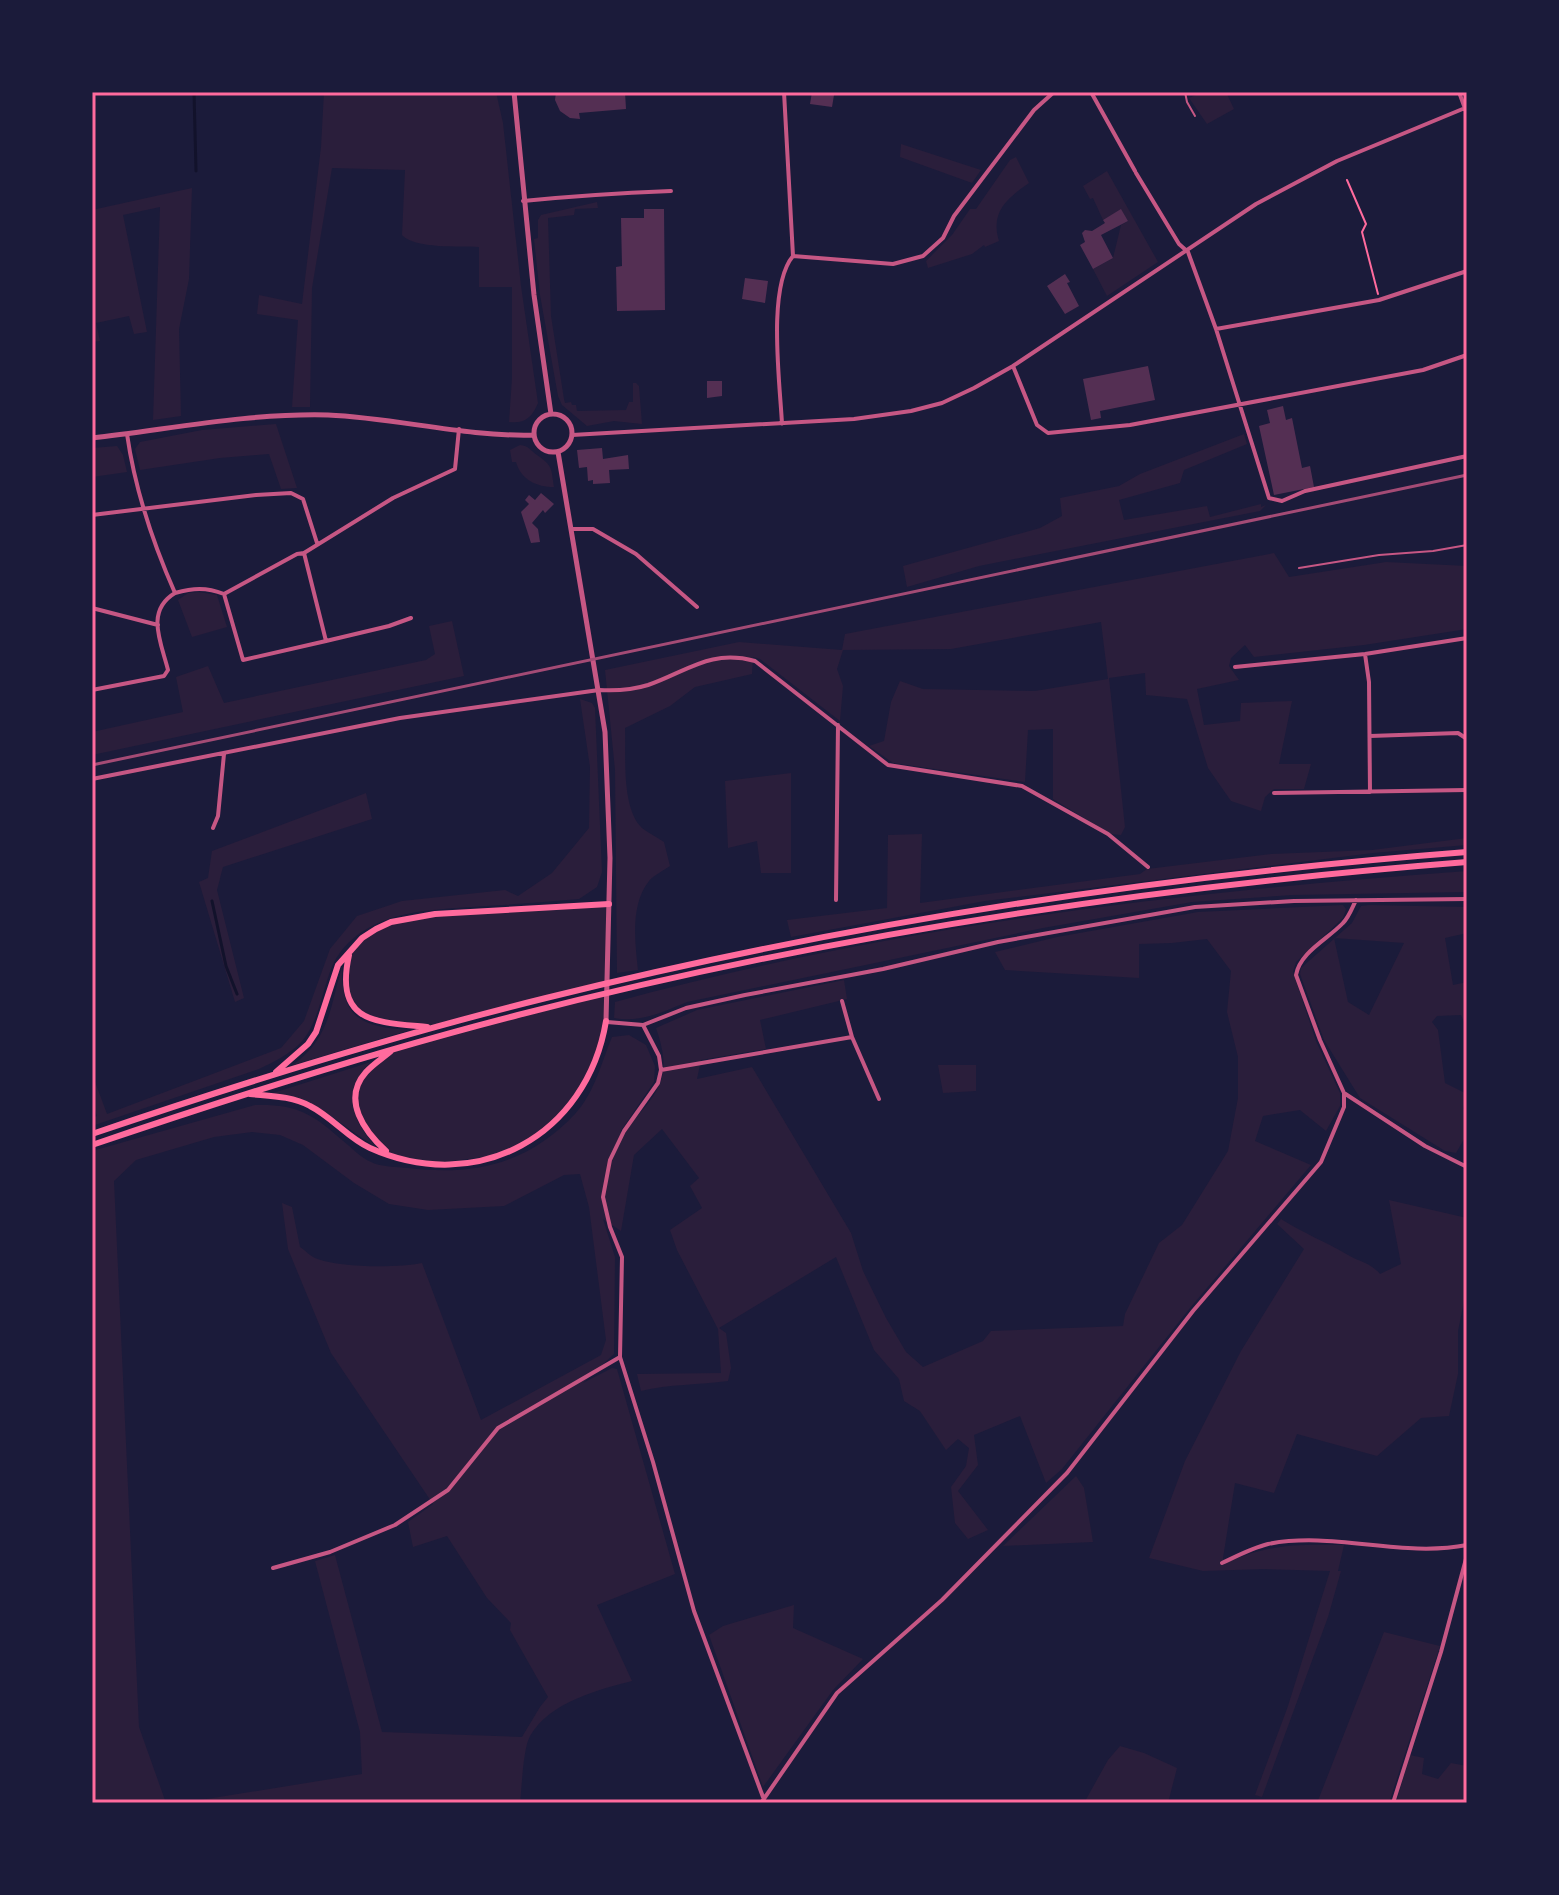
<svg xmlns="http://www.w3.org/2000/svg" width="1559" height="1895" font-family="Lora,serif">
<rect width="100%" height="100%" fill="#1b1b3a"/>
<!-- green -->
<path fill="#2a1e3b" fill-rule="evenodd" d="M324 92H496L503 123 521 286 538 403C532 418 524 424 509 422L512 378V287H479V247C460 246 415 249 402 235L405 170 332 168 312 288 310 407H292L298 320 257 314 259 295 302 304 321 147Z
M1203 92H1226L1234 109 1207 124 1189 98Z
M901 144 981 170 972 183 900 157Z
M1016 157 1029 183C1007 198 990 212 999 241L985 247 984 245 972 254 928 268 926 261 952 235 970 209H976L1010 160Z
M1107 171 1158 262 1107 296 1093 269 1113 258 1121 225 1128 221 1121 210 1103 220 1093 198 1090 199 1083 186Z
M192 188 189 279 179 329 181 416 153 420 160 207 123 215 147 332 134 334 129 316 96 323 100 341 92 342V210Z
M597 202 598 208 575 209 574 215 548 218 551 316 564 399 565 403 571 402 572 405H576L577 411 626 410 629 402H633V383H636L639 386 642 424 614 421 587 426 562 405 558 396 540 295 534 239 538 238V220L541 215Z
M276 424 297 488 281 489 269 454 220 458 140 470 135 449 140 442 202 430Z
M1244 434 1247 444 1184 470 1180 483 1119 500 1124 520 1207 506 1210 517 1261 504V507L1266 505 1260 511 979 566 907 587 903 566 1040 528 1062 516 1060 498 1119 486 1140 474Z
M520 445C529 446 530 450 537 455 553 466 551 468 554 487 537 487 521 480 516 462H512L510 450Z
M117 446 123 455 127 472 92 477V448Z
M1274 553 1289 577 1386 562 1467 566V629L1364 645 1254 657 1245 645 1231 658 1229 666 1239 680 1197 689 1204 725 1240 721 1241 703 1292 701 1279 764H1311L1304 789H1274L1265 797 1261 811 1231 801 1208 768 1187 699 1146 695 1145 673 1109 678 1125 827 1121 835 1110 834 1053 799V729L1028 730 1025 782 893 763 869 746 884 741 891 702 900 681 923 689 1035 691 1108 679 1101 622 951 649 843 650 837 669 843 686 840 721 760 659 753 657 752 674 695 687 670 706 625 728C626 755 621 808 642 828 648 833 657 837 664 842L670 866C663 871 654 875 649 881 630 905 635 942 638 970L617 973 615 770 605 670 739 642 842 650 845 634Z
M199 592 217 595 227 627 192 637 178 600 188 593Z
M452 621 464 676 92 755V732L183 712 176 677 208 666 224 703 426 660 435 654 429 626Z
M580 699 592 703 595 708 602 872 597 887 579 899C548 902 517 904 486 906 434 910 373 908 339 954 331 965 327 981 323 994 310 1040 301 1049 259 1069L92 1126V1118L97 1116 92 1102 94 1079 107 1114 281 1048 304 1021 330 949 357 916 402 901 505 890 518 896 552 873 589 828 590 767Z
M791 773V873H761L757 841 728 848 725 781Z
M366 793 372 819 223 867 217 890 244 998 235 1002 199 882 208 878 212 851Z
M922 834 920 903 1140 874 1147 869 1271 854 1372 850 1467 838V845L1373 853 985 901 791 937 787 920 887 908 888 835Z
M1467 871V892L1293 895 1192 902 1043 928 687 1002C662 1012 641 1023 614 1018L615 1002C893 926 1180 892 1467 871Z
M609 904 608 984 435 1027 371 1020 352 1005 346 985 349 952 376 929 410 918Z
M1343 905 1346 909 1343 918 1296 962 1293 972 1316 1041 1340 1093V1106L1326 1131 1300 1110 1263 1116 1255 1141 1311 1165 1190 1308 1062 1469 1046 1483 1020 1416 974 1435 978 1465 958 1491 988 1530 968 1539 955 1523 951 1487 966 1466 969 1448 958 1439 946 1450 920 1411 904 1401 899 1379 874 1350 836 1257 719 1328 726 1333 731 1368 728 1381C699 1385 669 1384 641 1391L637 1374 721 1373 718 1329 677 1250 670 1230 702 1208 690 1186 699 1178 662 1129 634 1155 621 1231 603 1219 615 1257 614 1354 583 1383 612 1368 617 1369 675 1574 597 1605 632 1681C597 1690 550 1702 530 1736 523 1749 522 1786 520 1803H182L362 1774 360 1732 315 1561 335 1555 382 1732 522 1737 540 1707 548 1697 510 1630 511 1623 487 1598 447 1536 413 1547 408 1522 433 1504 331 1353 288 1249 282 1203 292 1207 300 1247C305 1250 310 1256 315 1258 339 1268 397 1268 422 1263L481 1420 601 1355 606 1340 589 1207 580 1174 564 1175 504 1206 428 1210 389 1204 354 1183 303 1145 280 1135 252 1132 214 1137 136 1160 114 1181 139 1727 166 1803H92V1151L255 1105C296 1104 312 1113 342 1140 351 1147 361 1158 371 1162 381 1167 397 1167 408 1168 474 1176 528 1164 575 1114 595 1092 601 1063 612 1037L629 1035 646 1045 655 1066 654 1082 620 1132 623 1133C656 1093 675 1082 656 1028L697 1010 844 980 847 999 760 1020 766 1049 701 1060 697 1079 752 1067 851 1233 863 1271 886 1318 906 1352 923 1367 983 1341 991 1331 1123 1326 1125 1314 1159 1243 1182 1225 1228 1151 1238 1098V1057L1227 1012 1231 971 1207 939 1172 943 1139 944V978L1005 970 995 952 1057 937 1198 912Z
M1369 905 1467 907V933L1445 938 1453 985 1467 982V1029L1461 1015 1437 1016 1432 1022 1438 1030 1445 1083 1467 1094 1463 1109 1467 1111V1134L1456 1153 1445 1151 1360 1098 1324 1040 1300 974 1301 968 1352 923 1361 906ZM1334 938 1404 943 1369 1015 1348 1002Z
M342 967C341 1020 363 1027 410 1030L293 1065C330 1038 330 1007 342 967Z
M608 994 594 1069 554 1122 502 1155 435 1163 389 1154 357 1113V1087L365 1073 394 1049Z
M371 1062C341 1091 351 1118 375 1146 336 1123 321 1100 273 1093Z
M938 1065H976V1091L943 1093Z
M1389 1200 1467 1218V1287L1458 1331V1374L1449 1416 1421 1418 1377 1456 1297 1434 1274 1493 1235 1483 1223 1558 1225 1563C1271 1544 1296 1544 1344 1545L1338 1571H1341L1328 1617 1262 1797 1255 1795 1288 1706 1330 1571 1264 1569 1203 1571 1149 1558 1185 1461 1241 1351 1304 1249 1277 1224 1281 1219C1303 1233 1326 1242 1348 1255 1360 1262 1371 1263 1380 1274L1401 1264Z
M1076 1476 1084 1488 1093 1542 1003 1546Z
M794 1605 793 1628 863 1659 833 1690 763 1787 709 1635 723 1626Z
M1384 1632 1440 1646 1389 1803H1317Z
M1120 1746 1144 1753 1177 1768 1168 1803H1084L1108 1760Z
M1410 1755 1424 1758 1422 1774 1438 1779 1451 1763 1467 1766V1803H1396Z"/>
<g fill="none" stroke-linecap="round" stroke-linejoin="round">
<!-- stream -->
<path stroke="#12122b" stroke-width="3" d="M194 92 196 171
M212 901 226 966 237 994"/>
</g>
<!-- building -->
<path fill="#542f53" d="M556 92H625L626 109 579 113 580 119 570 118 560 111 555 100Z
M812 92 834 95 832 107 810 104Z
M644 209H664L665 310 617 311 616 267 622 266 621 218H644Z
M1121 209 1128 221 1101 235 1113 258 1093 269 1080 245 1085 242 1082 233 1085 230 1092 231 1105 223 1103 220Z
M1065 274 1070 282 1067 283 1079 306 1065 314 1047 286Z
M745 278 768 281 765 303 742 299Z
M1148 366 1155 400 1100 411 1101 418 1091 420 1083 379Z
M707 381H722V396L707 398Z
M1283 406 1286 420 1292 418 1302 468 1310 466 1314 487 1274 495 1259 426 1270 423 1267 410Z
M602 448 603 459 628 455 629 469 609 470 610 483 593 484V480L588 481 587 467 579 468 577 450Z
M541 493 554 504 545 513 543 510 532 523 538 529 540 542 531 543 521 512 529 504 525 500 529 495 535 500Z"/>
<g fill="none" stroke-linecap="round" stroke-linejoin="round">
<!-- path -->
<path stroke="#ff6b9d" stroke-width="2" d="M1347 180 1366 224 1362 232 1378 294"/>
<!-- service -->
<path stroke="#c65784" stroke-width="2" d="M1185 92 1187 102 1195 116
M1299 568 1379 555 1433 551 1467 545"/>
<!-- minor -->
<path stroke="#c65784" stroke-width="4" d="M1091 92 1135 171
M1459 92 1467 114
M1136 173 1179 244 1188 252 1216 329 1269 498 1282 501 1305 491 1467 456
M523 201C573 196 621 193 671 191
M793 256 893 264 923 256 943 238 954 216 1034 110 1054 92
M1216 329 1379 300 1467 271
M1013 366 1037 425 1048 433 1130 425 1423 370 1467 355
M782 424C780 383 767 287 793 256L784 92
M127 434C135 490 152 541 175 593 193 588 206 587 224 594L297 554 304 553 393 498 455 469 459 429
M572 435 854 419 911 411 942 403 974 388 1013 366 1256 204 1337 161 1465 108
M92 515 256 495 291 493 303 499 317 543
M573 529H593L636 554 697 607
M224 594 243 660 326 641 304 553
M92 608 158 625
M326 641 389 626 411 618
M1365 654 1369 682 1370 792
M1235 667 1365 654 1467 638
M92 690 164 676 168 670C161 642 145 611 175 593
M1370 736 1458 733 1467 739
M92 779 400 718 599 690C616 691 632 690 648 685 688 671 710 649 755 661L888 765 1022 786 1108 834 1148 867
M1274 793 1467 790
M213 828 218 816 224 754
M836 900 838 725
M1356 900C1352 908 1349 917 1343 923 1328 939 1300 952 1296 975L1320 1040 1344 1093 1425 1146 1467 1167
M842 1001 852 1037 879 1099
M607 1022 643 1025 686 1008 745 995 883 969 998 942 1195 907 1294 901 1467 899
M643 1025 659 1056 661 1070 658 1083 624 1131 610 1160 603 1197 610 1227 622 1257 620 1357 653 1462 694 1611 763 1797
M661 1070 852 1037
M1222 1563C1237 1556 1252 1548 1268 1544 1334 1531 1401 1558 1467 1545
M273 1568 330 1552 395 1525 448 1490 498 1428 620 1357
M761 1803 837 1693 942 1600 1067 1473 1193 1311 1321 1162 1344 1107V1093
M1393 1803 1441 1652 1467 1555"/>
<!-- tertiary -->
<path stroke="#c65784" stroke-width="5" d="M514 92 534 295 551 414
M534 433a19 19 0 1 1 38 0a19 19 0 1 1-38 0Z
M92 438C171 429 248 413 328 415 397 418 465 437 534 435
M558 452 605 732 610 858 606 1021"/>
<!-- trunk -->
<path stroke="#ff6b9d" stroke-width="6" d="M349 955C334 1023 375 1022 427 1027
M276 1072 308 1044 316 1032 338 965 362 938 376 929 391 922 435 914 609 904
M250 1094C270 1096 292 1096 310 1106 332 1117 348 1138 370 1148 477 1196 587 1136 606 1021
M92 1134C242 1083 392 1036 546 998 848 923 1156 876 1467 852
M92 1145C233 1097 374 1052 518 1015 829 935 1147 887 1467 862
M386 1151C365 1132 341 1100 366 1072 373 1064 383 1058 391 1051"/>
<!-- rail -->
<path stroke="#a44b75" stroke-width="3" d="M92 765 1467 475"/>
</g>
<!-- border -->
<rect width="1559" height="1895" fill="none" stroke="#1b1b3a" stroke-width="188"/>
<rect x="94" y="94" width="1371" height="1707" fill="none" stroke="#ff6b9d" stroke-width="3"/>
</svg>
